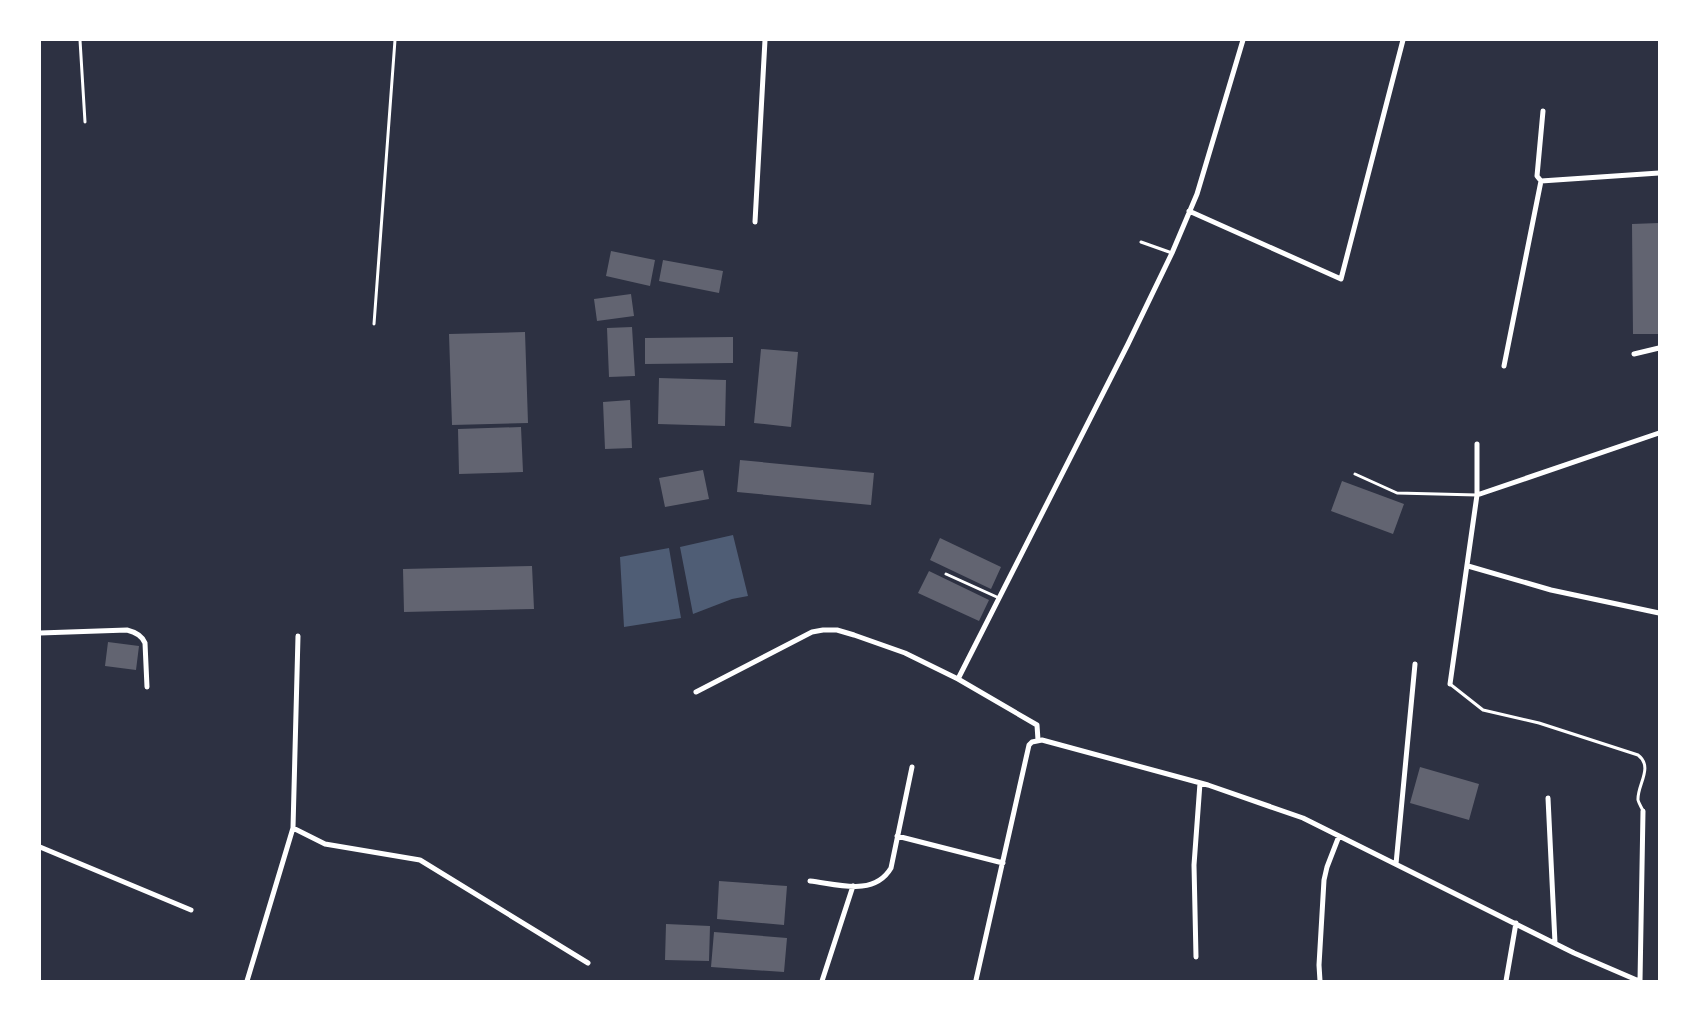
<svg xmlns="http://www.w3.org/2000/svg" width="1699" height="1021" font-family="Arial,sans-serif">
<rect width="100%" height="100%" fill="#2d3142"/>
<!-- water -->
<path fill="#4f5d75" d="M733 535 748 596 732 599 693 614 680 547Z
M669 548 681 618 624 627 620 557Z"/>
<!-- building -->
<path fill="#626471" d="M1659 223V334H1633L1632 224Z
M611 251 655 260 650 286 606 276Z
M663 260 723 271 719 293 659 281Z
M631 294 634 316 597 321 594 299Z
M632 327 635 376 609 377 607 328Z
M525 332 528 423 452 425 449 334Z
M733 337V363L645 364V338Z
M761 349 798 352 791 427 754 423Z
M659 378 726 380 725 426 658 424Z
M630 400 632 448 605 449 603 402Z
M521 427 523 472 459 474 458 429Z
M740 460 874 473 871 505 737 492Z
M703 470 709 499 665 507 659 478Z
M1342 481 1404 504 1393 534 1331 511Z
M940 538 1001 567 991 589 930 560Z
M532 566 534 609 404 612 403 569Z
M929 571 989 600 979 621 918 593Z
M108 642 139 646 136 670 105 666Z
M1420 767 1479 784 1469 820 1410 803Z
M719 881 787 886 784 925 717 919Z
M666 924 710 926 709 961 665 960Z
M714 932 787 938 784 972 711 967Z"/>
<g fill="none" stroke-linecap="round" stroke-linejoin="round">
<!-- service -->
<path stroke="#fff" stroke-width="3" d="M80 40 85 122
M1141 242 1172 253
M374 324 395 40
M1355 474 1397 493 1477 495
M946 574 999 598
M1450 684 1483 710 1539 723 1638 755C1654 767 1637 785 1638 800 1639 804 1642 808 1643 811"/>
<!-- minor -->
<path stroke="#fff" stroke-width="5" d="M1541 181 1659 173
M1189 211 1341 279 1403 40
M755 222 765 40
M1634 354 1659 348
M1504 366 1541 181 1537 176 1543 111
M1477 495 1659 433
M1468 566 1551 590 1659 613
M40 633 127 630C135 632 142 635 145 643L147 687
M958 679 1128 344 1172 253 1197 194 1243 40
M1450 684 1477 495V444
M696 692 812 632 823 630H837L854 635 905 653 958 679 1037 725 1038 740
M1548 798 1555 943
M293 828 325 844 420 860 588 963
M897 836 1003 863
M40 847 191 910
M1396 864 1415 664
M810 881C837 884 874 897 891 868L912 767
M1196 957 1194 865 1200 783
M976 980 1029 745 1032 742 1042 740 1208 785 1303 818 1574 953 1639 981
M247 981 293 828 298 636
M822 981 853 886
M1320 981 1319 965 1324 880 1327 867 1339 836
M1506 981 1516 923
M1640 981 1643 811"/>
</g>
<!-- border -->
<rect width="1699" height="1021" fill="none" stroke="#ffffff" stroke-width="82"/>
</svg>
